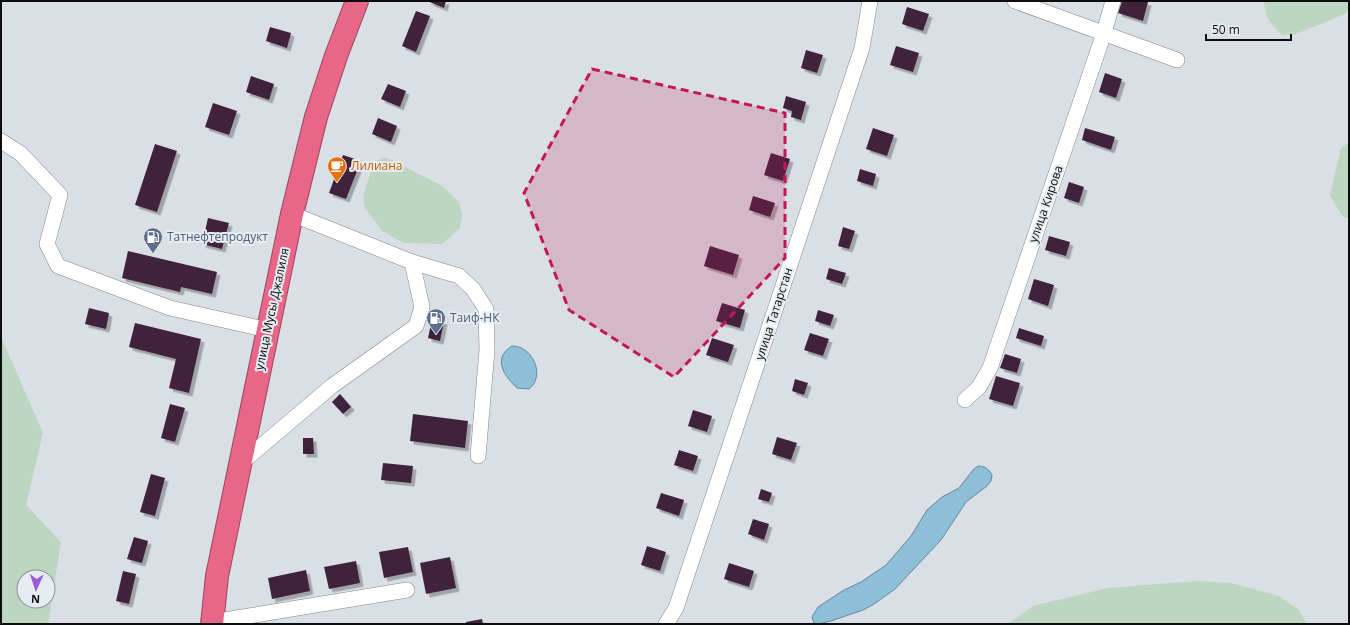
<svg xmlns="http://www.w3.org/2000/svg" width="1350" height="625" font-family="'Open Sans',sans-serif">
<defs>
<filter id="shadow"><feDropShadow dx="3.5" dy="3.5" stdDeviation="0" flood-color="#0004"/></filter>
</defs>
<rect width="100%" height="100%" fill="#d9dfe4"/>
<!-- green -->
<path fill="#bdd6c2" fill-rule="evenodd" d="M1264 1H1349V9L1345 14 1296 34 1282 35C1270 23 1265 18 1264 1Z
M1349 142V219L1342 216 1330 195 1341 148Z
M385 157 441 185 459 202 462 216 460 228 442 244 404 243 382 231 365 208 363 196 374 162Z
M1 337 43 433 26 505 61 542 48 624H1ZM24 577H48V601H24Z
M1196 581 1231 583 1279 596 1299 610 1307 624H1008L1033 606 1108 588Z"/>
<!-- water -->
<path fill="#8ebfd8" stroke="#66899b" d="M512 346C533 346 546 376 529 389L517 388C504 376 492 358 512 346Z
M978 466C985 466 989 469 992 475L991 481 987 486 966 502 941 540 895 589 874 604 863 610 831 621 818 624 814 623 812 617 818 607 844 590 861 582 886 565 911 536 927 510 942 497 959 488 973 470Z"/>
<!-- building -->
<path fill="#40223e" filter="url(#shadow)" d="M427 1H446L444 8Z
M1122 1H1143L1148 2 1143 21 1118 13Z
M907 7 929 14 923 31 902 24Z
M416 11 430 16 416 52 402 46Z
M270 27 291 33 287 48 266 41Z
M896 46 919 53 913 72 890 65Z
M806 50 823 55 817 73 801 68Z
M1105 73 1122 79 1116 98 1099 92Z
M251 76 274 84 269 100 246 92Z
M388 84 406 91 400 107 381 99Z
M786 96 806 102 801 120 791 117 792 111 783 108Z
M213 103 237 111 229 135 205 127Z
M378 118 397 126 391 142 372 134Z
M873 128 894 135 887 156 866 149Z
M1085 128 1115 137 1111 150 1082 140Z
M155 144 177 151 157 212 135 205Z
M771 153 790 159 783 181 764 175Z
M343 155 361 161 346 199 329 193Z
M860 169 876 174 873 186 857 181Z
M1069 182 1084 187 1079 203 1064 198Z
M753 196 775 203 770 217 749 210Z
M208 218 229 223 222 249 202 244Z
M843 227 855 231 849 249 838 246Z
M1049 236 1070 242 1066 256 1045 250Z
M710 246 739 255 733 275 704 266Z
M128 251 217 272 212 294 181 287 180 292 122 278Z
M829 268 846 273 842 284 826 279Z
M1034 279 1054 285 1048 306 1028 299Z
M722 303 745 310 740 328 716 321Z
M89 308 109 313 106 329 85 324Z
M818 310 834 315 830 326 815 321Z
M432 319 444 321 440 341 428 338Z
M135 323 201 339 189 393 169 388 176 359 129 347Z
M1019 328 1044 336 1041 346 1016 338Z
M810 333 829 339 823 356 804 350Z
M712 338 734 345 728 362 706 355Z
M1005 354 1021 359 1017 373 1000 368Z
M996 376 1020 383 1013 406 989 399Z
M795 379 808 383 804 395 792 391Z
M340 394 351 407 343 414 332 402Z
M170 404 185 408 175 442 161 438Z
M693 410 712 416 707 432 688 426Z
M413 414 468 421 465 448 410 441Z
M777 437 797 443 791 460 772 454Z
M303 438H313L314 454H303Z
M679 450 698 456 693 471 674 465Z
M383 463 413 466 411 483 381 480Z
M151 474 165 478 155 516 140 512Z
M761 489 772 493 769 502 758 499Z
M661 493 684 500 679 516 656 508Z
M753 519 769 524 764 540 748 534Z
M134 537 148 541 142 563 127 559Z
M647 546 666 552 660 571 641 565Z
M408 547 413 572 384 578 379 552Z
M450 557 456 588 426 594 420 563Z
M356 561 360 583 329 589 324 567Z
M729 563 754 571 749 587 724 579Z
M306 570 310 591 272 599 268 578Z
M123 571 136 574 129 604 116 601Z
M482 619 483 624H466V622Z"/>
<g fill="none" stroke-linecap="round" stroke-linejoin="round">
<!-- minor casing -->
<g stroke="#81868a" stroke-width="16">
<path id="minor" d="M1015 1 1177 60
M1 141 20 153 60 195 47 244 58 266 170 308 268 330
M412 262 459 276 473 289 486 309 487 350 478 456
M965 400 979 387 990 368 1104 33 1113 1
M240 464 332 386 416 326 422 307 412 262 292 214
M212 622 407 590
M666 624 676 608 862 48 870 1"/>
</g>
<!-- highway casing -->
<g stroke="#9a465d" stroke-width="24">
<path id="highway" d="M212 624 217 576 292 214 316 117 336 56 357 1"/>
</g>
<!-- minor -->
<use href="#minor" stroke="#fff" stroke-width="15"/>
<!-- highway -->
<use href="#highway" stroke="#e86688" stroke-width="22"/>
</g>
<!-- marked area -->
<path fill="#c2185b" fill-opacity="0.2" stroke="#c2185b" stroke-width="3" stroke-dasharray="8 5" stroke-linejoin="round" d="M592 69 785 113V258L674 377 569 310 524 193Z"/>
<!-- icons -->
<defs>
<g id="cafe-pin" transform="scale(1)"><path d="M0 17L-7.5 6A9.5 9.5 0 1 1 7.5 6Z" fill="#e8710a" stroke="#e6ecf1"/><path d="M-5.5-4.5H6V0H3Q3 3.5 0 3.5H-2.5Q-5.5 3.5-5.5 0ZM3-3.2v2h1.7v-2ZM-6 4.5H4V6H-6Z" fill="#fff"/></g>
<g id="fuel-pin" transform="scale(1)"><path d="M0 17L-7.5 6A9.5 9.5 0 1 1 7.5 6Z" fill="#5c6f8a" stroke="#e6ecf1"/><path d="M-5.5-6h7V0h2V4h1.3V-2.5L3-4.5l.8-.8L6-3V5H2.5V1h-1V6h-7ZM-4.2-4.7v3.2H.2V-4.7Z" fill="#fff"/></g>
</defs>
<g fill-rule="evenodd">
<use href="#cafe-pin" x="337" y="166"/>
<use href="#fuel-pin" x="153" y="237"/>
<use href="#fuel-pin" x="436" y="318"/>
</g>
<g text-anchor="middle" stroke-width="4" stroke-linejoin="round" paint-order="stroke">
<!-- food labels -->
<g font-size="12" fill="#c56008" stroke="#e6ecf1" text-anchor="start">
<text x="351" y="170">Лилиана</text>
</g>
<!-- street labels -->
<g font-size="12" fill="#0a0c0d" stroke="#e6ecf1">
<text transform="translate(1046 204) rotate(-71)" y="4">улица Кирова</text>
<text transform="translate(272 309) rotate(-78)" y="4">улица Мусы Джалиля</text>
<text transform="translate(774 314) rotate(-72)" y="4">улица Татарстан</text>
</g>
<!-- service labels -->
<g font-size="12" fill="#4e5e75" stroke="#e6ecf1" text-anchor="start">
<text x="167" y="241">Татнефтепродукт</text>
<text x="450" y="322">Таиф-НК</text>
</g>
</g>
<!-- border -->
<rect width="1350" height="625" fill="none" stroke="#0a0c0d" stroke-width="4"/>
<!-- north arrow -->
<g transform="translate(36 589) rotate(183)"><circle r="19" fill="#e6ecf1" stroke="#8e9296"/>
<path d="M0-3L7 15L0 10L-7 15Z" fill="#985cd3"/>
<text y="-6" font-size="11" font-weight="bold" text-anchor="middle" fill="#0a0c0d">N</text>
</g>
<!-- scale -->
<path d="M1206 34v6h85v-6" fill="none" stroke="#0a0c0d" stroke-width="2"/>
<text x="1212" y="34" font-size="12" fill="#0a0c0d" stroke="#e6ecf1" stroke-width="3" paint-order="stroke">50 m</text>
</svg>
